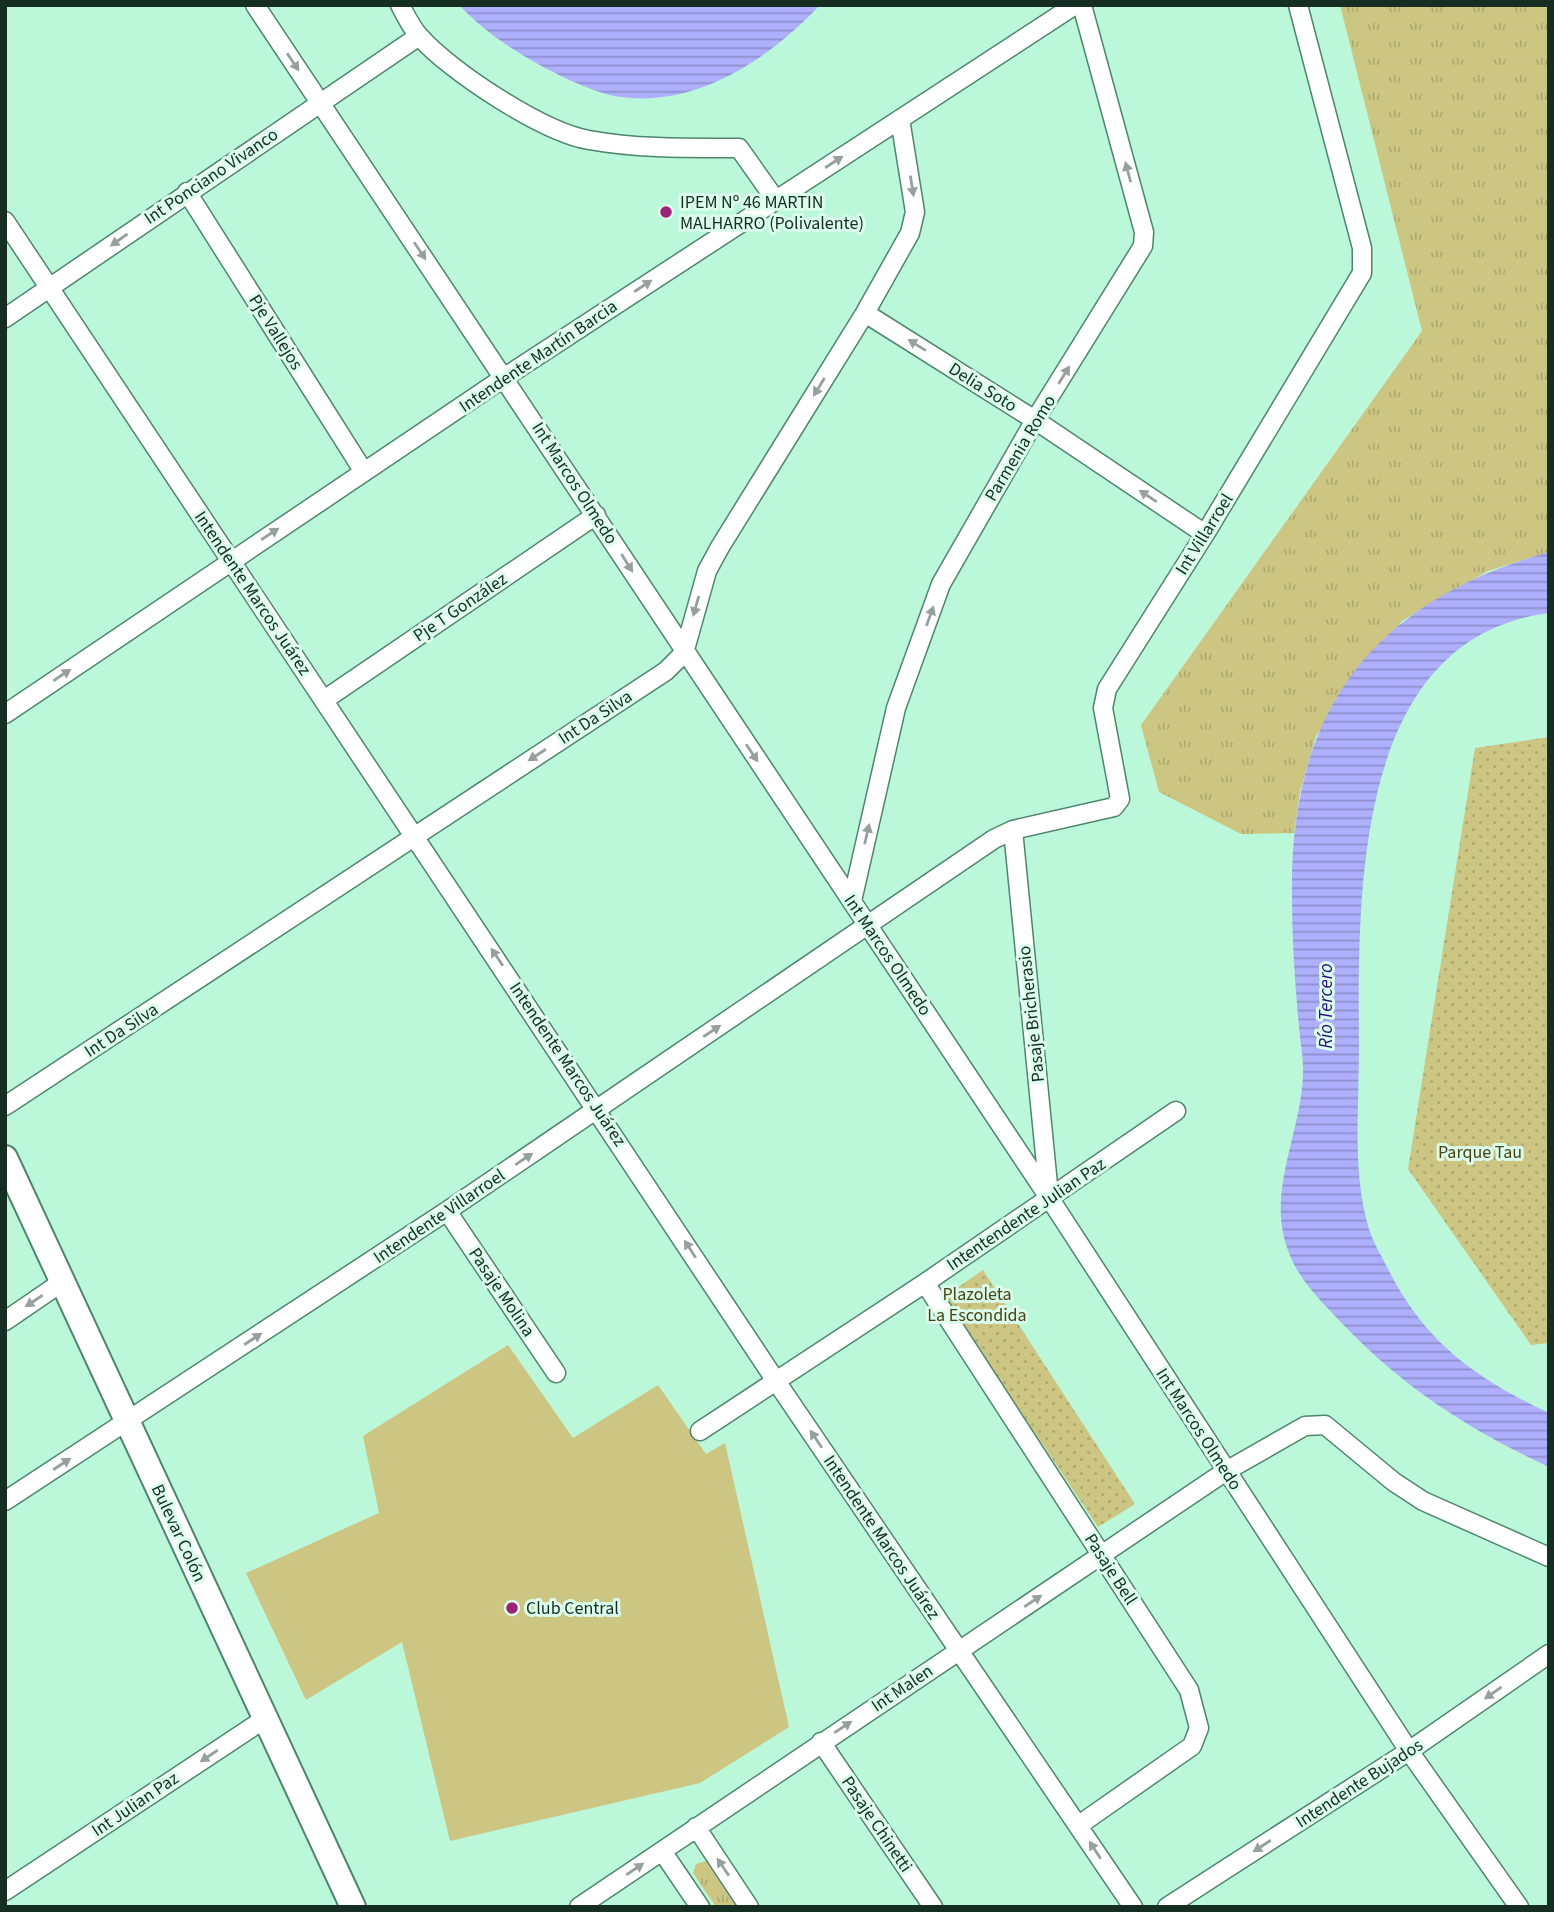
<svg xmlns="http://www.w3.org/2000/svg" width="1554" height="1912" font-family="'Source Sans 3',sans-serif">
<defs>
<pattern id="grass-tufts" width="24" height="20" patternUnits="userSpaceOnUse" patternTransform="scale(1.75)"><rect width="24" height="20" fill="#cdc682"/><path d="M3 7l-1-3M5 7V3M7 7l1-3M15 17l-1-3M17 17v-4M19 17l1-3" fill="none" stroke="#afaa70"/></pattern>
<pattern id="park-dots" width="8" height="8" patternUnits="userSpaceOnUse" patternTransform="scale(1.75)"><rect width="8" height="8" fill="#cdc682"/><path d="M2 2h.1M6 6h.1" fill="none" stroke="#afaa70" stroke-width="1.8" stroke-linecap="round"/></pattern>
<pattern id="water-rules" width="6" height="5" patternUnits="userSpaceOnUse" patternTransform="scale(1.75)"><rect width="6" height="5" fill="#aeaffd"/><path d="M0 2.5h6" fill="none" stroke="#8d8fcc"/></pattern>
</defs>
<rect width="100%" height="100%" fill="#bbf7d9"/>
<!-- grass -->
<path fill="url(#grass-tufts)" d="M1340 5H1549V552L1488 571 1402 621 1316 736 1300 792 1294 833 1241 834 1159 792 1141 725 1422 331Z
M706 1861 737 1907H716L693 1873 696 1864Z"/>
<!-- park -->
<path fill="url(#park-dots)" d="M1549 737V1343L1531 1345 1408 1169 1475 748Z
M983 1270 1135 1504 1098 1527 944 1297Z"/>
<!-- garden -->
<path fill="#cdc682" d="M508 1345 573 1438 658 1385 706 1454 725 1443 789 1727 700 1783 450 1841 402 1642 306 1700 246 1573 379 1513 363 1436Z"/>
<!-- water -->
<path fill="url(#water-rules)" d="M459 5H820C768 60 694 110 614 96 591 91 565 78 545 68 512 50 485 32 459 5Z
M1549 552V613C1351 638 1358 900 1359 1050 1359 1108 1352 1173 1369 1229 1373 1242 1381 1255 1387 1267 1424 1342 1475 1378 1549 1413V1467C1465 1428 1397 1383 1334 1315 1317 1297 1298 1277 1289 1253 1264 1191 1304 1131 1303 1068 1303 1054 1300 1040 1299 1027 1295 984 1292 940 1292 897 1289 712 1371 602 1549 552Z"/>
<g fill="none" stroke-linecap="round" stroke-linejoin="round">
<!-- minor casing -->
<g stroke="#4d866c" stroke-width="21">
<path id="minor" d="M255 5 1050 1199 1409 1751 1519 1907
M400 5C406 16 412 29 420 37 451 72 543 132 589 140 639 149 688 148 739 148L775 199
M187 192 364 472
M5 221 776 1381 1133 1907
M865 313 1035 420 1205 534
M5 318 419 36
M324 700 596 515
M5 714 505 377 1075 5
M1013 830 1049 1195
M852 901 896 708 941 584 1035 420 1143 246 1144 232 1082 5
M5 1106 666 671 684 653 707 571 720 547 865 313 910 233 915 212 900 119
M447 1211 556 1373
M925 1283 1189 1690 1199 1728 1192 1746 1079 1825
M5 1321 62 1282
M700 1431 925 1283 1176 1111
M5 1501 447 1211 994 839 1013 830 1114 807 1120 799 1103 708 1107 689 1205 534 1362 273V248L1298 5
M821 1742 933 1907
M696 1827 749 1907
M662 1851 700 1907
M5 1891 266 1718
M579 1907 1226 1471 1305 1426 1325 1425 1394 1482 1423 1501 1549 1557
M1167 1907 1409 1751 1549 1654"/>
</g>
<!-- secondary casing -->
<g stroke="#4d866c" stroke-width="28">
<path id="secondary" d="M5 1158 353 1907"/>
</g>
<!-- minor -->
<use href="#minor" stroke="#fff" stroke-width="18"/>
<!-- secondary -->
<use href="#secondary" stroke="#fff" stroke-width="24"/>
</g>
<!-- one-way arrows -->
<defs><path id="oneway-solid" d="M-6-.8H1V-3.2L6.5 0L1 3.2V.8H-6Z" transform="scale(1.75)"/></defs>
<g fill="#96a09c">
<use href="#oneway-solid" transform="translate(293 62) rotate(56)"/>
<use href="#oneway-solid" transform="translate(834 162) rotate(-33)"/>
<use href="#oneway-solid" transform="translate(1128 172) rotate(-105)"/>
<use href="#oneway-solid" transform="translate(912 186) rotate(81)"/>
<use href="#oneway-solid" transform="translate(119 240) rotate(145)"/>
<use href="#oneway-solid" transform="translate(420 251) rotate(56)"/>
<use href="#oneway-solid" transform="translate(643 286) rotate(-33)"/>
<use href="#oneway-solid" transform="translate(917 345) rotate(-148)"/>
<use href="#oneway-solid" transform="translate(1064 375) rotate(-58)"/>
<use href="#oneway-solid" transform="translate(819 387) rotate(122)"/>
<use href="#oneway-solid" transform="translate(1148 496) rotate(-146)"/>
<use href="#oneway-solid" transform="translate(270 534) rotate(-33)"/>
<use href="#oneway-solid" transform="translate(627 563) rotate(58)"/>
<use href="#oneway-solid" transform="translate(696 606) rotate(106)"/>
<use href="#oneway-solid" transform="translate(930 616) rotate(-70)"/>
<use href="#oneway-solid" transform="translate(62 675) rotate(-34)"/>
<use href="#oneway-solid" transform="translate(752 753) rotate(56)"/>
<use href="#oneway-solid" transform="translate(537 755) rotate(147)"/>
<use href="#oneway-solid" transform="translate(867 834) rotate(-77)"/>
<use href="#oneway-solid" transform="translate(497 957) rotate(-124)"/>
<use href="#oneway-solid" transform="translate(712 1031) rotate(-34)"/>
<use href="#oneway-solid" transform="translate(524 1159) rotate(-34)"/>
<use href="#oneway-solid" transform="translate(690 1249) rotate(-123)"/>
<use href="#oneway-solid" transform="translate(34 1301) rotate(146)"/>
<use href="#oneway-solid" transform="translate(253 1339) rotate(-33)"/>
<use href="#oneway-solid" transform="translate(816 1439) rotate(-124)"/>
<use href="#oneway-solid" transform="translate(62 1464) rotate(-33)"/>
<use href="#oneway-solid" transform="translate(1033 1601) rotate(-34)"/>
<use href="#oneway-solid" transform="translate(1493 1693) rotate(145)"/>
<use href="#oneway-solid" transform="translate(843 1727) rotate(-34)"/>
<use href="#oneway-solid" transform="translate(209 1756) rotate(146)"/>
<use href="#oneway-solid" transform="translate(1262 1846) rotate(147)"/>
<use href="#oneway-solid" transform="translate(1095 1850) rotate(-123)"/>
<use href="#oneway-solid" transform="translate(723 1867) rotate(-124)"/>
<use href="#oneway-solid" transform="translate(635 1869) rotate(-34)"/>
</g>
<!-- markers -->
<g fill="#9d2178" stroke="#dbfeec" stroke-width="2.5">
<circle cx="666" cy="212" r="7"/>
<circle cx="512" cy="1608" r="7"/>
</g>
<g text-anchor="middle" stroke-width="6" stroke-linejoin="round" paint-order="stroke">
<!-- street labels -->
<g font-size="18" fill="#162d22" stroke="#dbfeec">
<text transform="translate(211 176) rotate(-34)" y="6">Int Ponciano Vivanco</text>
<text transform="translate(276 332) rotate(58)" y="6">Pje Vallejos</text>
<text transform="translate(538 356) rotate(-34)" y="6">Intendente Martín Barcia</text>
<text transform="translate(983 387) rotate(32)" y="6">Delia Soto</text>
<text transform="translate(1020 448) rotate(-59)" y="6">Parmenia Romo</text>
<text transform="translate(575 483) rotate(57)" y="6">Int Marcos Olmedo</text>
<text transform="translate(1204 534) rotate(-58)" y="6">Int Villarroel</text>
<text transform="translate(253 593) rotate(56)" y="6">Intendente Marcos Juárez</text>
<text transform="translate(460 607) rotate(-34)" y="6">Pje T González</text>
<text transform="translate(595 717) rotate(-33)" y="6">Int Da Silva</text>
<text transform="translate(888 955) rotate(56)" y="6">Int Marcos Olmedo</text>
<text transform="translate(1031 1014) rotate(-96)" y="6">Pasaje Bricherasio</text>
<text transform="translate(121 1030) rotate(-33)" y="6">Int Da Silva</text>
<text transform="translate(568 1064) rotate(56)" y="6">Intendente Marcos Juárez</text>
<text transform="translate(1026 1214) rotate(-34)" y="6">Intentendente Julian Paz</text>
<text transform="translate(439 1216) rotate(-34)" y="6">Intendente Villarroel</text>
<text transform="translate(502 1292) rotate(56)" y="6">Pasaje Molina</text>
<text transform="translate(1199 1429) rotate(57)" y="6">Int Marcos Olmedo</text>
<text transform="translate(179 1533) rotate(65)" y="6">Bulevar Colón</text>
<text transform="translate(882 1537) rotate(56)" y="6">Intendente Marcos Juárez</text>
<text transform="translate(1111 1569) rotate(57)" y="6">Pasaje Bell</text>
<text transform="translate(902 1688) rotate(-34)" y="6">Int Malen</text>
<text transform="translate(1359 1783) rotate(-33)" y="6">Intendente Bujados</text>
<text transform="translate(135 1804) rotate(-34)" y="6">Int Julian Paz</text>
<text transform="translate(877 1824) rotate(56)" y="6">Pasaje Chinetti</text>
</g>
<!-- poi labels -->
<g font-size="18" fill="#162d22" stroke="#dbfeec" text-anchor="start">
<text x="680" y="208">IPEM Nº 46 MARTIN<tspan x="680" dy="21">MALHARRO (Polivalente)</tspan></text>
<text x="526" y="1614">Club Central</text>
</g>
<!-- park labels -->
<g font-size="18" fill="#4a4414" stroke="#dbfeec">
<text x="1480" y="1158">Parque Tau</text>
<text x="977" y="1300">Plazoleta<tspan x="977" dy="21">La Escondida</tspan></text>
</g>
<!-- water labels -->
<g font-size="19" font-style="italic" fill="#2c0d7f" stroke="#dbfeec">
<text transform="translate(1325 1006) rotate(-90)" y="7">Río Tercero</text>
</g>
</g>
<!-- border -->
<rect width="1554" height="1912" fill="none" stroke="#162d22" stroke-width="14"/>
</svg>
